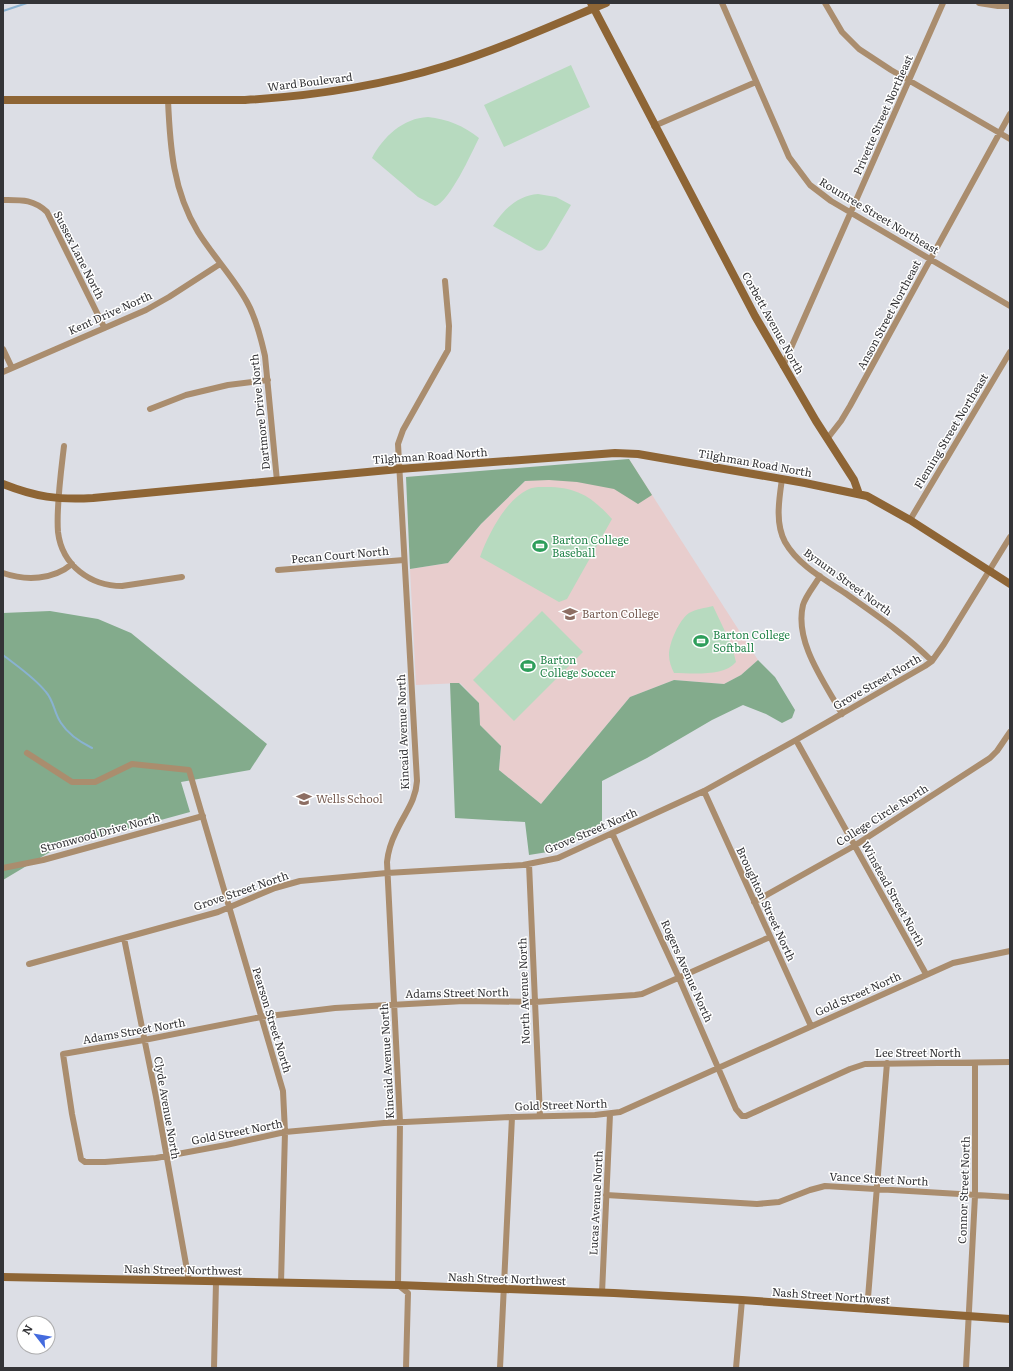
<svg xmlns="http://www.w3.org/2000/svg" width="1013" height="1371" font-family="Literata,serif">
<rect width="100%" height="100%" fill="#dcdee5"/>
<!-- education -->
<path fill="#e8cdcd" d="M629 459 758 660 741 675 724 684 674 680 630 697 541 804 499 770 501 746 480 725 479 703 460 683 416 685 410 569 448 563 481 524 525 481Z"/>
<!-- green -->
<path fill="#b7dabf" d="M571 65 590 107 504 147 484 105Z
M428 117C447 119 464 126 479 138 472 152 449 203 435 206L418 197 372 158C383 137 403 118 428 117Z
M538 194 556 197 571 205 548 244C545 249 542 252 536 250L493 226C504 209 517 196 538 194Z
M542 487C574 486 591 495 612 519L567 599 559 602 480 557C488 535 505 501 527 490 532 487 537 487 542 487Z
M713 606 732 646 736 662C724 677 691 673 674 673 671 667 669 661 669 655 669 643 679 620 689 613 696 609 705 608 713 606Z
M542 611 583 652 514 721 473 680Z"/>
<!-- forest -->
<path fill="#83ab8c" d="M629 459 652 495 638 504 614 489 577 482 549 480 525 481 481 524 448 563 410 569 406 477Z
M50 611 98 619 131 633 267 744 250 770 181 782 190 812 55 849 3 880V613Z
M758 660 775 677 795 710 792 718 782 723 766 714 743 705 712 720 647 758 602 781V825L554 851 529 855 525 822 455 818 450 683H459L479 703 480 725 501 746 499 770 541 804 630 697 674 680 724 684 741 675Z"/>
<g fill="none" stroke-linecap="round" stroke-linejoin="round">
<!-- stream -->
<path stroke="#89b2d1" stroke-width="2" d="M3 11 27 3
M3 655C17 666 34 677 46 692 54 701 54 713 61 723 68 734 80 742 92 748"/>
<!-- street -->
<path stroke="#aa8d6e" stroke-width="6" d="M722 3 789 157 810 185 831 201 1010 306
M825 3 842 32 859 49 891 70 1010 139
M979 3 998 6H1010
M168 100C170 147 173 191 198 232 213 256 234 278 247 302 256 318 261 338 265 356L277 481
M654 126 756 82
M3 200C21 200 33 199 47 212L104 327
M3 349 12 368
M783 366 943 3
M3 372 146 310 169 297 220 264
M150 409 186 395 228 385 268 380
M827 439 841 421 850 406 1010 114
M64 446C61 472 56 507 58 532 62 566 91 586 122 586L182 577
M782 479C779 500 775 523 785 542 798 565 824 579 845 593 876 615 906 635 932 661
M910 520 1010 352
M278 570 404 560
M3 573C26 581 53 580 72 564
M820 576C815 585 806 595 803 605 794 642 825 683 842 714
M796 740 926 974
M27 753 72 782H95L132 764 189 770 283 1091 285 1132 281 1283
M704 791 811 1026
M612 833 679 978 736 1109 742 1116H746L850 1069 865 1064 1010 1062
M529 864 540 1116
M3 868 43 860 203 816
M754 902 854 846 990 758 997 751 1010 732
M770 937 642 994 635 995 535 1002 464 1001 335 1008 261 1017 144 1040 63 1054 72 1114 81 1159 85 1162H105L156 1158 226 1145 285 1132 384 1123 512 1117 595 1115 620 1112 953 963 1010 951
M124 938 156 1097 189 1281
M29 964 218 912 275 888 300 881 387 873 523 865 558 858 704 791 796 740 925 666 932 661 944 644 1010 537
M606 1195 757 1204 779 1202 810 1190 825 1186 1010 1197
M602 1293 610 1114
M867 1310 887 1063
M214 1368 216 1282
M406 1368 408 1293 398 1285 400 1122 387 862C388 852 391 842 396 832 404 814 416 801 417 781L398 444 403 430 448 350 449 326 445 281
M500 1368 512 1117
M736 1368 742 1300
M966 1368 975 1196V1063"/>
<!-- secondary -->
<path stroke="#8e6535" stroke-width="8" d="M591 3 755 316 816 421 854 480 859 494
M3 100H245C313 96 380 86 445 66 500 49 553 25 606 3
M3 484C36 497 57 500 93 498L399 469 615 453 638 454 805 483 867 496 910 520 1010 584
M3 1277 398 1285 614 1293 742 1300 1010 1319"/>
</g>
<!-- icons -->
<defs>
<g id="stadium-bare" transform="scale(1.2)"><path d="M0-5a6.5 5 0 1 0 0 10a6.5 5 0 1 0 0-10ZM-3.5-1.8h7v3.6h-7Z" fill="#2e9e5b" stroke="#fff" stroke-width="2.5" paint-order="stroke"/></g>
<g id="university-bare" transform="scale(1.2)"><path d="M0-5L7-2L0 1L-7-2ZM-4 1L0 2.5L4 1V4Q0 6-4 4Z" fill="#8d6e63" stroke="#fff" stroke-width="2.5" paint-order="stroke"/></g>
<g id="school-bare" transform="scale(1.2)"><path d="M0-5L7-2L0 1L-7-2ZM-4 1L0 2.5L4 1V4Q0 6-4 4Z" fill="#8d6e63" stroke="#fff" stroke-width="2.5" paint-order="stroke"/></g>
</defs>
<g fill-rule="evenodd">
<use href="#stadium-bare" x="540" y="546"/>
<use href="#university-bare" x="570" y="614"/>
<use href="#stadium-bare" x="701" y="641"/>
<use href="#stadium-bare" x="528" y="666"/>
<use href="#school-bare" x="304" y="799"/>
</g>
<g text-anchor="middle" stroke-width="3" stroke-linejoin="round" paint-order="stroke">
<!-- street labels -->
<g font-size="11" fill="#343437" stroke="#fff">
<text transform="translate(310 82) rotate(-7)" y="4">Ward Boulevard</text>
<text transform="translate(883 115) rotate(-66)" y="4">Privette Street Northeast</text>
<text transform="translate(879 216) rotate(31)" y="4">Rountree Street Northeast</text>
<text transform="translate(79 255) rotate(63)" y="4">Sussex Lane North</text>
<text transform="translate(110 313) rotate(-24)" y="4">Kent Drive North</text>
<text transform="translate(889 315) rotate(-62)" y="4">Anson Street Northeast</text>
<text transform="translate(773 323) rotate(61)" y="4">Corbett Avenue North</text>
<text transform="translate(260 412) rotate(-96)" y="4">Dartmore Drive North</text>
<text transform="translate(951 431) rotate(-59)" y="4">Fleming Street Northeast</text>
<text transform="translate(430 456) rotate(-4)" y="4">Tilghman Road North</text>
<text transform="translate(755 463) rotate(10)" y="4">Tilghman Road North</text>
<text transform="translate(340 555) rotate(-5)" y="4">Pecan Court North</text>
<text transform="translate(848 582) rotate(36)" y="4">Bynum Street North</text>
<text transform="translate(877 682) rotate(-30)" y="4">Grove Street North</text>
<text transform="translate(403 732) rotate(-92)" y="4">Kincaid Avenue North</text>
<text transform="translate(882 815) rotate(-32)" y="4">College Circle North</text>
<text transform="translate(591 831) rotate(-23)" y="4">Grove Street North</text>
<text transform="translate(100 833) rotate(-15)" y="4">Stronwood Drive North</text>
<text transform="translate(241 891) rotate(-19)" y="4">Grove Street North</text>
<text transform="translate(893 894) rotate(61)" y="4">Winstead Street North</text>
<text transform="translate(766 904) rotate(65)" y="4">Broughton Street North</text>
<text transform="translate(687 971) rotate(66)" y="4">Rogers Avenue North</text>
<text transform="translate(524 991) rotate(-92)" y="4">North Avenue North</text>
<text transform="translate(457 993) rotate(-1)" y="4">Adams Street North</text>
<text transform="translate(858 994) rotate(-24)" y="4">Gold Street North</text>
<text transform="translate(272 1020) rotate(73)" y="4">Pearson Street North</text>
<text transform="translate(134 1031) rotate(-10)" y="4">Adams Street North</text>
<text x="918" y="1057">Lee Street North</text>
<text transform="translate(387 1061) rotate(-93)" y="4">Kincaid Avenue North</text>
<text transform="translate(561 1105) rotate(-2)" y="4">Gold Street North</text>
<text transform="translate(167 1108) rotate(80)" y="4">Clyde Avenue North</text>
<text transform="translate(237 1132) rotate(-11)" y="4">Gold Street North</text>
<text transform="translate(879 1179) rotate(3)" y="4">Vance Street North</text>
<text transform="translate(964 1190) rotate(-88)" y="4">Connor Street North</text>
<text transform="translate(596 1203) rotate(-87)" y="4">Lucas Avenue North</text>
<text transform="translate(183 1270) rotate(1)" y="4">Nash Street Northwest</text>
<text transform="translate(507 1279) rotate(2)" y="4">Nash Street Northwest</text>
<text transform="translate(831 1296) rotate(4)" y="4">Nash Street Northwest</text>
</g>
<!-- leisure labels -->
<g font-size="11" fill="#27864d" stroke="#fff" text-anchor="start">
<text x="552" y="544">Barton College<tspan x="552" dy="13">Baseball</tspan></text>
<text x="713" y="639">Barton College<tspan x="713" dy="13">Softball</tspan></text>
<text x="540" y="664">Barton<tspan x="540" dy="13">College Soccer</tspan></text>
</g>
<!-- education labels -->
<g font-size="11" fill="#785e54" stroke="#fff" text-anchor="start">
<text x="582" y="618">Barton College</text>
<text x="316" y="803">Wells School</text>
</g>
</g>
<!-- border -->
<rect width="1013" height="1371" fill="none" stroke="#343437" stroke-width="8"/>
<!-- north arrow -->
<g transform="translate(36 1335) rotate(301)"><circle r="19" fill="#ffffff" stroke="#aeaeaf"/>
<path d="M0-3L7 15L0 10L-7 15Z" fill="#446bde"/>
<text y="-6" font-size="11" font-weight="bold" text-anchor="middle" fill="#343437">N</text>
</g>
</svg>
